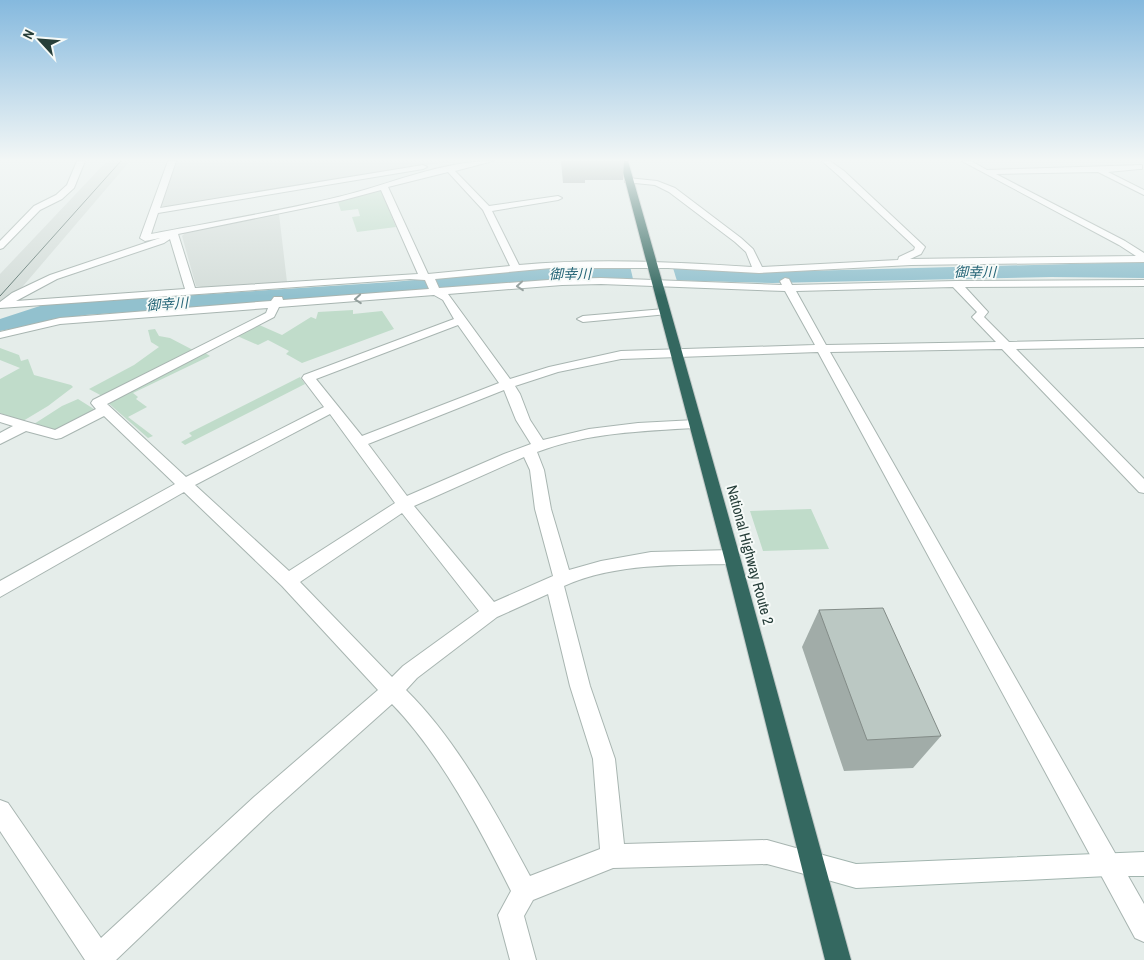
<svg xmlns="http://www.w3.org/2000/svg" width="1144" height="960" font-family="'Archivo Narrow','Noto Sans JP',sans-serif">
<rect width="100%" height="100%" fill="#e5edea"/>
<!-- built -->
<path fill="#d4ddd9" d="M107 161H130L18 292 0 307V274Z
M176 161H454L167 207 161 206Z
M279 214 287 282 202 287 196 286 182 236 185 233Z"/>
<!-- green -->
<path fill="#c0dcca" d="M381 190 396 227 357 232 352 217 360 216 358 209 341 211 338 202Z
M353 310V314L382 311 394 329 302 363 286 354 289 351 268 340 258 345 235 335 257 324 282 335 311 317 316 319 318 312Z
M155 329 159 336 170 338 193 350 104 397 89 389 134 365 159 347 151 342 148 330Z
M0 348 19 355 21 361 28 359 34 375 71 385 73 387 48 406 23 421 0 413V379L20 368 0 360Z
M202 351 210 356 133 393 138 397 136 399 147 407 128 417 153 436 148 438 106 401Z
M300 377 305 384 185 445 181 442 192 436 189 433Z
M78 399 97 411 57 431 34 424 62 406Z
M811 509 829 549 763 551 750 511Z"/>
<!-- water -->
<path fill="#92c1ce" d="M1144 262V278L1051 277 772 283 584 278 296 301 85 315 0 331V319L43 305 392 282 527 270 596 266 768 272Z"/>
<!-- pier -->
<path fill="#e5edea" d="M630 266 673 268 677 281 633 279Z"/>
<g fill="none" stroke-linecap="round" stroke-linejoin="round">
<!-- street casing -->
<g stroke="#a8b5b1" stroke-width="2">
<path id="street" d="M77 161H85L74 188 62 199 40 210 3 248 0 249V241L34 206 56 195 67 185Z
M168 161H176L160 208 423 165 427 167 423 169 158 213 151 234C213 222 276 212 338 197 389 185 440 161 493 161L455 171 489 206 558 196 562 198 558 200 492 211 519 265C597 258 675 262 752 267L746 252 735 242 669 192 655 185 625 182V178H628L657 181 675 188 741 238 753 249 762 267 898 260 899 257 914 250 915 247 838 175 822 161H830L844 171 923 245 925 247 921 254 910 259 1136 256 1119 245 962 161H971L987 170 1142 165V169H1139L1108 172 1144 190V195L1098 172 996 174 1125 241 1144 253V262L911 265 759 273 668 268H551L435 279 439 288 562 279 601 278 782 285 780 281 785 278 789 279 792 285 956 281 1144 280V286L965 287 988 312 984 317 1009 342 1144 339V347L1016 349 1144 479V493L1139 492 1002 349 830 352 1144 904V942L1135 938 818 352 621 359 558 372 515 386 520 394 530 420 543 440 589 429 638 423 695 420 700 421 702 424 700 427 695 428C642 431 587 433 537 452L544 470 551 509 569 570 601 561 651 552 732 550 738 552 740 557 738 562 732 564C678 565 614 563 564 586L590 686 615 759 624 844 767 840 821 855 824 864 821 873 812 876 767 864 613 868 533 900 524 916 536 960H510L498 915 511 891C480 829 440 753 392 704L270 813 116 960H85L0 831V800L8 803 101 938 254 797 378 690 282 586 184 492 0 597V581L175 484 104 416 61 438 56 439 26 431 0 444V433L13 426 0 422V414L55 430 96 409 91 403 93 400 266 313 268 308 60 324 0 338V332L60 318 271 301 274 297H282L283 300 429 289 425 280 410 279 0 308V302L12 293 50 275 160 238 145 241 140 238ZM448 172 483 210 510 266 428 274 388 187ZM381 190 418 274 195 288 178 234 340 201ZM170 239 185 289 16 301 57 279 164 243ZM601 284 785 291 815 345 621 351 549 367 510 379 448 294 562 285ZM953 287 977 312 972 317 996 342 826 345 796 291ZM434 295 443 300 454 319 304 375 302 378 324 407 186 477 107 404 274 317 279 307ZM458 325 499 383 362 436 316 379ZM504 390 516 420 531 444 504 454 407 496 368 444ZM330 414 395 503 289 571 195 485ZM524 457 530 470 535 509 553 576 494 602 414 506ZM402 513 479 611 403 666 392 677 300 582ZM548 594 570 686 593 759 600 849 530 876C496 813 457 740 406 690L417 678 497 617Z
M664 309 669 312 668 314 583 322 577 319 583 316Z"/>
</g>
<!-- secondary casing -->
<g stroke="#a2b5af" stroke-width="2">
<path id="secondary" d="M812 852 856 864 1144 852V876H1108L856 888 803 873 800 864 803 855Z"/>
</g>
<!-- highway casing -->
<g stroke="#c2c9c8" stroke-width="2">
<path id="highway" d="M620 161H628L740 557 851 960H825L724 557Z"/>
</g>
<!-- street -->
<use href="#street" fill="#fff" fill-rule="evenodd"/>
<!-- secondary -->
<use href="#secondary" fill="#fff" fill-rule="evenodd"/>
<!-- highway -->
<use href="#highway" fill="#346860" fill-rule="evenodd"/>
<!-- tram -->
<path stroke="#617974" stroke-width="1" d="M0 296 121 161"/>
</g>
<!-- wall -->
<path fill="#a1aca8" d="M561 161H624L623 180H585V183H563Z
M819 610 941 736 913 768 844 771 802 647Z"/>
<!-- building -->
<path fill="#bbc8c3" stroke="#838c88" d="M883 608 941 736 867 740 819 610Z"/>
<!-- one-way arrows -->
<defs><path id="oneway-chevron" d="M-2-3.5L2.5 0L-2 3.5" fill="none" stroke-width="1.6" stroke-linecap="round" stroke-linejoin="round" transform="scale(1.25)"/></defs>
<g stroke="#929e9c">
<use href="#oneway-chevron" transform="translate(520 286) rotate(175)"/>
<use href="#oneway-chevron" transform="translate(358 299) rotate(176)"/>
</g>
<!-- sky -->
<linearGradient id="sky" x2="0" y2="1"><stop stop-color="#85b9de"/><stop offset="0.54" stop-color="#f3f7f6"/><stop offset="1" stop-color="#f3f7f6" stop-opacity="0"/></linearGradient>
<rect width="1144" height="296" fill="url(#sky)"/>
<g text-anchor="middle" stroke-width="4" stroke-linejoin="round" paint-order="stroke">
<!-- far-water labels -->
<g font-size="14" font-style="italic" fill="#246476" stroke="#f6faf8">
<text x="975" y="277">御幸川</text>
<text transform="translate(570 274) rotate(-1)" y="5">御幸川</text>
<text transform="translate(167 304) rotate(-4)" y="5">御幸川</text>
</g>
<!-- street labels -->
<g font-size="15" fill="#263e39" stroke="#f6faf8">
<text transform="translate(750 555) rotate(75)" y="5">National Highway Route 2</text>
</g>
</g>
<!-- north arrow -->
<g transform="translate(40 40) rotate(296)" stroke="#f6faf8" stroke-width="4" paint-order="stroke">
<path d="M0-4L9 19L0 12L-9 19Z" fill="#263e39"/>
<text y="-8" font-size="14" font-weight="bold" text-anchor="middle" fill="#263e39">N</text>
</g>
</svg>
